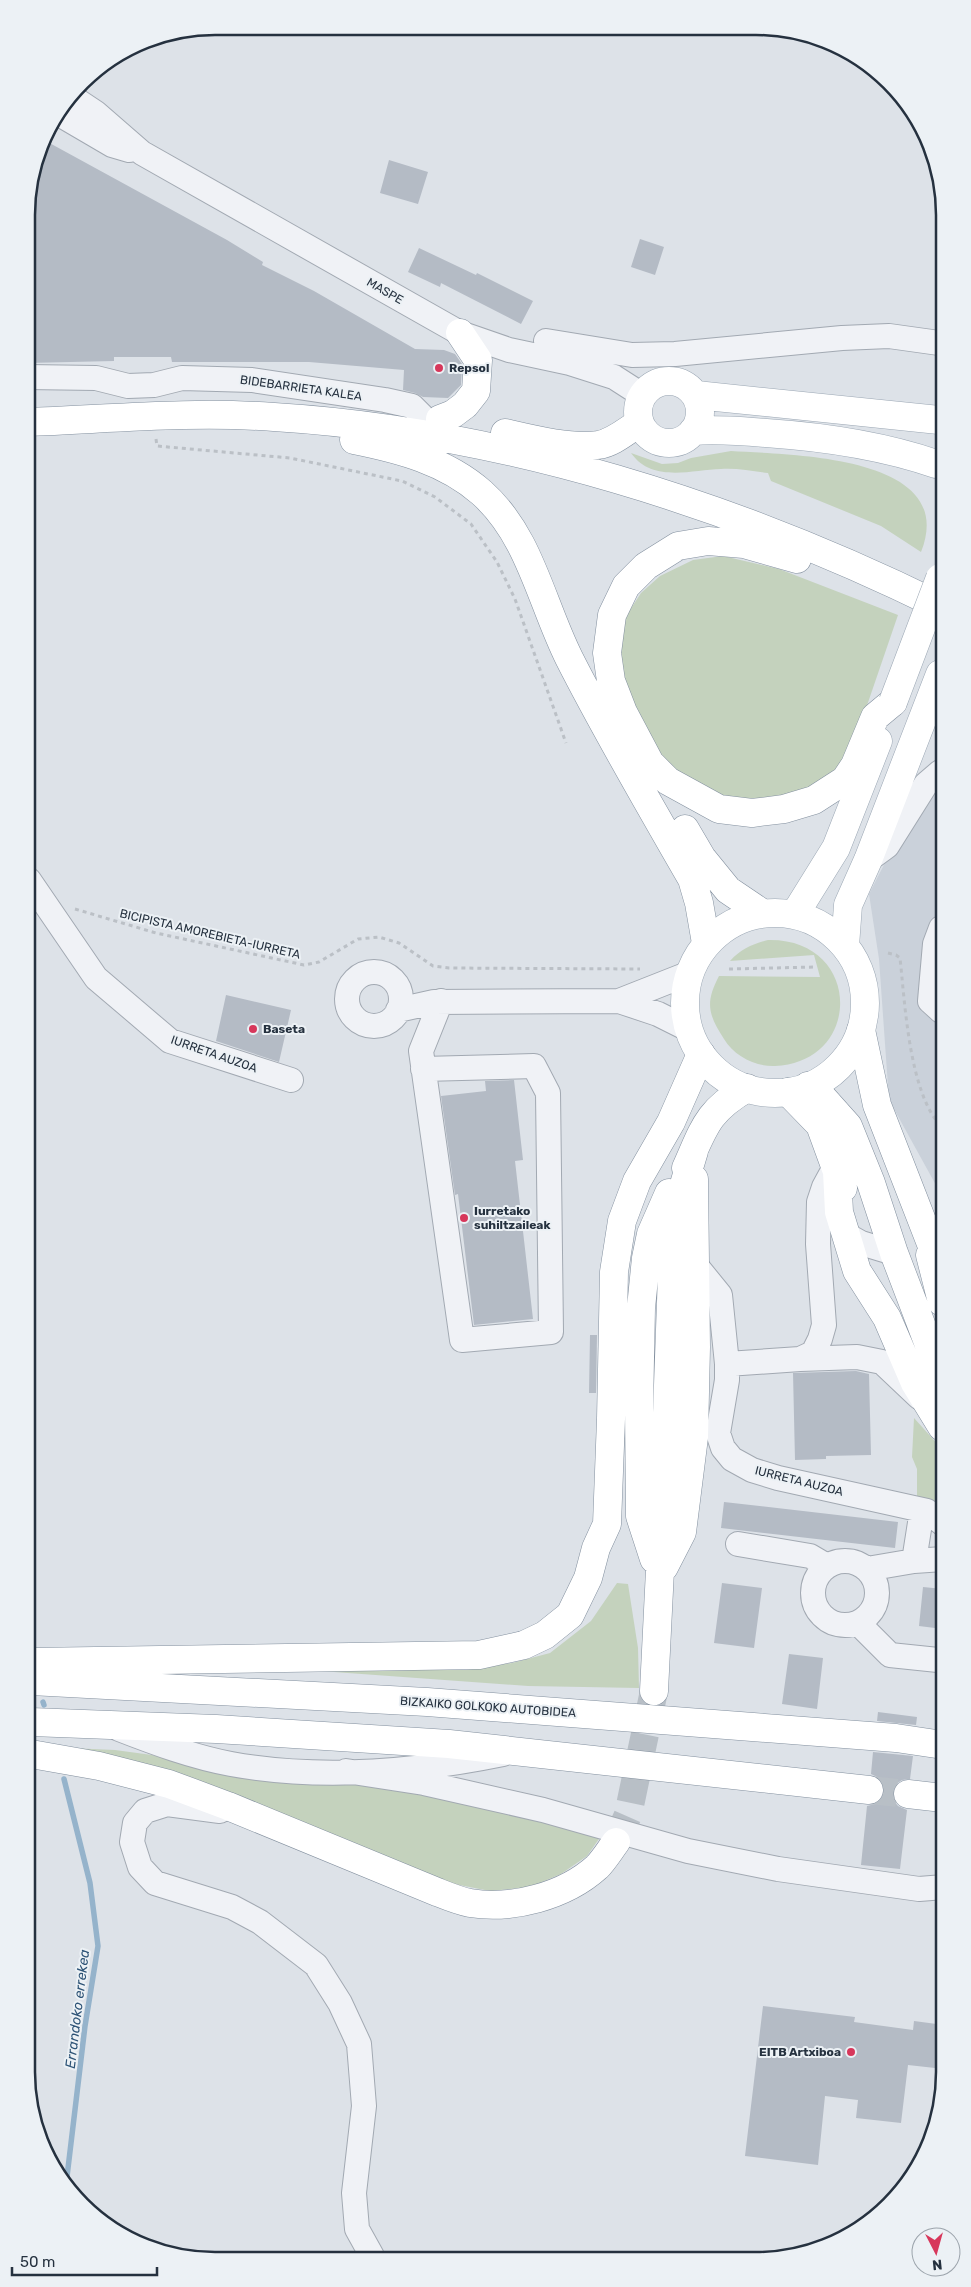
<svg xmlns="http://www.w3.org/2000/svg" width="971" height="2287" font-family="Rubik,sans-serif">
<rect width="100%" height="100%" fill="#dde2e8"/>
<!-- built -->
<path fill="#cad1da" d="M940 764 942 1196 889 1100 879 959 869 894 934 767Z"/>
<!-- green -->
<path fill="#c4d2bd" d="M731 451C788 455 960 454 921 552L881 526 771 481 768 473C752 471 737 468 721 469 691 470 652 483 631 453L662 464 678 463 691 458Z
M723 556 779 569 898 615 850 755 836 778 807 794 742 801 707 791 685 780 658 754 644 732 620 671 617 635 626 616 641 593 660 576 693 560Z
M768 940C862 938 864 1062 775 1066 756 1067 734 1056 724 1039 708 1014 705 1003 719 976L820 977 814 955 730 961C741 949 753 944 768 940Z
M914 1418 942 1449 943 1508 917 1501V1469L912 1457Z
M617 1583 628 1584 638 1648 639 1688 528 1686 265 1667 466 1670 512 1663 550 1653 591 1621Z
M46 1747 115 1750 152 1755 196 1766 428 1790 601 1836 587 1856 561 1874 530 1887 490 1891 444 1882 343 1839Z"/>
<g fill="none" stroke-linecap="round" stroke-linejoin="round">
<!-- stream -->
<path stroke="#95b3cb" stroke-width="5.5" d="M43 1702 44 1705
M64 1779 90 1883 98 1946 85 2026 66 2185"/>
</g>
<!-- building -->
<path fill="#b4bbc5" d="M44 140 227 240 263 262 262 265 314 291 415 349 444 350 455 354 462 364 461 385 448 398 423 397 415 393 403 390 404 370 309 362H172L171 357H114V361L27 363V203Z
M389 160 428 172 418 204 380 193Z
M640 239 664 247 655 275 631 267Z
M419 248 476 275 477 273 533 301 521 324 441 283 440 287 408 272Z
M226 995 291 1010 279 1062 216 1041Z
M514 1080 523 1160 515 1161 533 1319 474 1325 458 1194 455 1195 441 1096 486 1091 485 1081Z
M590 1335H597L596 1393H589Z
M856 1371 869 1374 871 1455 826 1456V1459L795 1460 793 1373Z
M724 1502 898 1522 895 1548 721 1528Z
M722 1583 762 1588 754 1648 714 1643Z
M923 1587 943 1589V1629L919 1626Z
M789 1654 823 1658 817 1709 782 1704Z
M878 1712 917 1717 916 1725 877 1721Z
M873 1752 913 1756 910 1779 902 1780 896 1784 892 1793 894 1801 898 1806 907 1810 900 1869 861 1865 867 1806 875 1804 881 1800 885 1791 883 1783 879 1778 871 1774Z
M763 2006 855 2017 854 2022 913 2030 914 2021 944 2025V2069L908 2065 901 2123 856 2118 858 2100 825 2096 818 2165 745 2156Z"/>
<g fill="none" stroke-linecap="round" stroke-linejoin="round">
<!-- highway-tunnel -->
<path stroke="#b8bfc6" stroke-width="28" stroke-dasharray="28 14" stroke-linecap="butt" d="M869 1790 908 1794
M616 1842 628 1815 654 1691"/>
<!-- minor casing -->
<g stroke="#a2a9b2" stroke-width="26">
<path id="minor" d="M72 97 96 113 142 153 460 333 509 350 570 363 614 377 642 395
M59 114 112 145 129 150
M546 341 632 355 675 354 842 338 889 336 939 343
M27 377 96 378 128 386 154 385 182 378 252 380 385 400 412 406 422 416
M868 860 887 846 926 784 940 772
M29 880 96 978 170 1041 291 1080
M941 928 935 944 930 1001 941 1011
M347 999a27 27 0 1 1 54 0a27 27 0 1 1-54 0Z
M619 1001 690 973
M398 1010 434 1002 619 1001 658 1014 688 1029
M423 1069 534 1066 548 1093 551 1332 462 1340 421 1051 441 1001
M836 1165 824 1187 819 1202 818 1244 824 1325 820 1339 813 1353 800 1359 727 1364V1380L718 1433 723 1448 732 1459 752 1470 778 1478 927 1511 943 1524
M845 1234 861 1243 894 1253
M694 1263 720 1295 727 1364
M800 1359 857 1357 882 1362 919 1397
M738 1544 810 1556 827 1566
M813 1593a32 32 0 1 1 64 0a32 32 0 1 1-64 0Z
M914 1561 943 1559
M867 1569 914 1561 922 1510
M858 1623 890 1655 938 1660
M119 1729C155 1743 193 1757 231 1764 320 1780 415 1772 503 1754
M346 1771 424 1783 543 1810 688 1851 778 1869 919 1889 944 1887
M220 1811 167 1804 145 1811 135 1823 132 1842 140 1867 155 1883 232 1907 260 1922 316 1965 340 2003 359 2044 364 2106 354 2193 357 2229 372 2256"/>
</g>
<!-- major casing -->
<g stroke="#9ba7b4" stroke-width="29">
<path id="major" d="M638 412a31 31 0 1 1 62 0a31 31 0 1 1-62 0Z
M696 395 939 420
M693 431C718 429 742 431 766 433 825 437 881 445 936 464
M685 1003a90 90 0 1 1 180 0a90 90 0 1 1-180 0Z
M795 914 836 848 878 741
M845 946 848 905 868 860 940 674"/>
</g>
<!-- highway casing -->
<g stroke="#83909f" stroke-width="29">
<path id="highway" d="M440 419 453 414 465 405 476 391 478 360 460 333
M27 422C109 419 192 411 274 417 502 431 735 505 940 606
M505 433C531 439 571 449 598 445 613 443 626 431 639 423
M354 440C399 449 446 461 482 493 530 536 541 602 569 658 607 733 650 806 692 879L699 903 706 943
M797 559 744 544 708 541 678 546 646 566 626 586 612 615 607 653 611 681 623 712 650 763 668 781 719 809 752 813 784 809 814 800 845 780 855 765 875 717 893 702
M685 829 702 858 728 890 762 913
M861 1030 877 1105 942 1272
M808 1086 823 1098 848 1126 871 1183 894 1253 942 1379
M788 1092 820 1125 843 1188
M686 1168C704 1128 707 1111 747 1088
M837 1171 839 1212 857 1271 887 1318 915 1383 942 1427
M930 1255 942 1302
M654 1559 640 1516 639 1408 641 1308 646 1258 651 1234 669 1193
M664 1567 682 1532 694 1437 696 1347 694 1179
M31 1662 479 1655 524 1645 545 1635 570 1615 588 1578 596 1548 607 1524 611 1419 614 1272 622 1221 637 1181 671 1122 701 1054
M31 1681 427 1702 896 1738 943 1745
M654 1691 665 1469 674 1218 694 1151
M31 1722 216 1729 449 1744 869 1790
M31 1754 99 1766 169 1784 228 1806 437 1892C447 1896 459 1901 470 1903 512 1910 565 1896 597 1867 604 1860 610 1850 616 1842
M908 1794 943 1798"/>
</g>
<!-- path -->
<path stroke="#bbc0c6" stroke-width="3" stroke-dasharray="4 4" stroke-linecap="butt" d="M156 439 157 446 290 458 402 481 435 497 471 524 497 562 515 599 566 743
M75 909 156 933 304 965 319 962 358 939 379 937 399 943 433 966 449 968 640 969
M888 953 896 955 900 958C905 1003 909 1093 941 1126
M729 969 816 967"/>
<!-- minor -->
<use href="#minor" stroke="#f0f2f6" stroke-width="24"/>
<!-- major -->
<use href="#major" stroke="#fff" stroke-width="28"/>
<!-- highway -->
<use href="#highway" stroke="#fff" stroke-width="28"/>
<!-- major-bridge casing -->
<g stroke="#9ba7b4" stroke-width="29" stroke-linecap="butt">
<path id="major-bridge" d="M893 702 940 578"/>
</g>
<!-- major-bridge -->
<use href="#major-bridge" stroke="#fff" stroke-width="28"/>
</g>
<!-- markers -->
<g fill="#d7375b" stroke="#ecf1f5" stroke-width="2">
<circle cx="439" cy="368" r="5"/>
<circle cx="253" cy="1029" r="5"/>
<circle cx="464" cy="1218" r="5"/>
<circle cx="851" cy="2052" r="5"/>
</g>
<g text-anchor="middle" stroke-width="4" stroke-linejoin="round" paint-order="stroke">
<!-- street labels -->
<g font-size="12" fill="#25313f" stroke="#ecf1f5">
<text transform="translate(385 291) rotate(30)" y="4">MASPE</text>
<text transform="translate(301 388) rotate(8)" y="4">BIDEBARRIETA KALEA</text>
<text transform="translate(210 934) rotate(13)" y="4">BICIPISTA AMOREBIETA-IURRETA</text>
<text transform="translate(214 1054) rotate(19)" y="4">IURRETA AUZOA</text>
<text transform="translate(799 1481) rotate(14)" y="4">IURRETA AUZOA</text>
<text transform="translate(488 1707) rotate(4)" y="4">BIZKAIKO GOLKOKO AUTOBIDEA</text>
</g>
<!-- poi labels -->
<g font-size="12" font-weight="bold" fill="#25313f" stroke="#ecf1f5" text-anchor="start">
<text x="449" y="372">Repsol</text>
<text x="263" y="1033">Baseta</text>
<text x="474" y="1215">Iurretako<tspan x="474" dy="14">suhiltzaileak</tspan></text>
<text x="841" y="2056" text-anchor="end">EITB Artxiboa</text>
</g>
<!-- water labels -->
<g font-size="14" font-style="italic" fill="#2d5376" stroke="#ecf1f5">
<text transform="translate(77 2009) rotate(-83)" y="5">Errandoko errekea</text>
</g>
</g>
<!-- crop -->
<path d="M0 0H971V2287H0ZM215 35H756A180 180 0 0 1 936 215V2072A180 180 0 0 1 756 2252H215A180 180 0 0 1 35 2072V215A180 180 0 0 1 215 35Z" fill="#ecf1f5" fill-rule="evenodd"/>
<path fill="none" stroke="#25313f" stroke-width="2.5" d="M215 35H756A180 180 0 0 1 936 215V2072A180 180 0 0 1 756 2252H215A180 180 0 0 1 35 2072V215A180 180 0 0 1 215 35Z"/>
<!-- north arrow -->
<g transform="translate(936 2252) rotate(174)"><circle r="24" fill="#ecf1f5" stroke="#9ca4ac"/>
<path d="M0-4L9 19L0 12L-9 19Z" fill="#d7375b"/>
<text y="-8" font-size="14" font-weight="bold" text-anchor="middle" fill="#25313f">N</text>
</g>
<!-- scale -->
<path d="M12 2267v8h145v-8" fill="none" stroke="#25313f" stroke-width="2.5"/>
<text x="20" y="2267" font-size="15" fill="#25313f" stroke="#ecf1f5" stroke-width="4" paint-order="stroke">50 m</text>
</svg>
